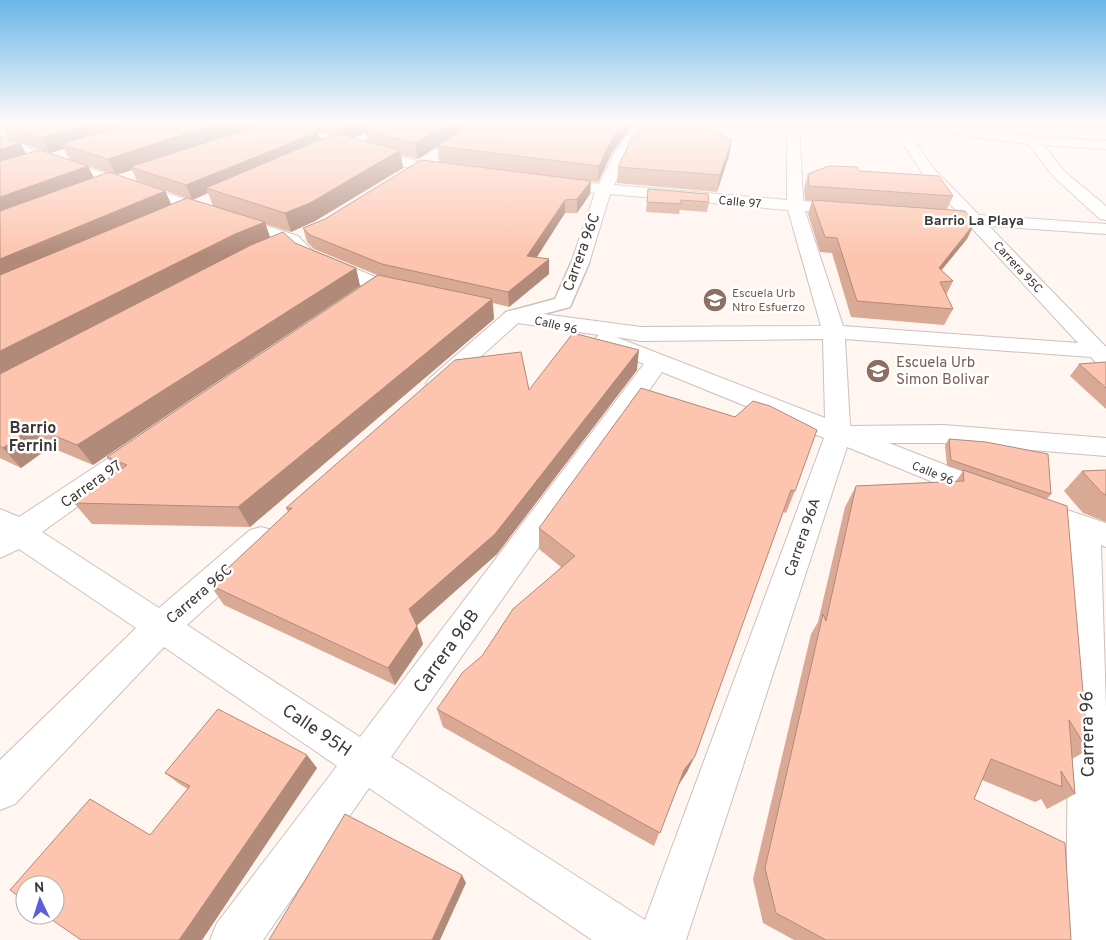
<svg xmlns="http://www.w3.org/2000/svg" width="1106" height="940" font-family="Overpass,sans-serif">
<rect width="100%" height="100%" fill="#fff5f1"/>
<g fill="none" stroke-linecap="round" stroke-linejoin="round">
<!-- pedestrian casing -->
<g stroke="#cdc0bc" stroke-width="3">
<path id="pedestrian" d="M580 258 586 259 589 263 570 307 513 322 506 320 503 316 506 312 555 299 571 263 574 259Z"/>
</g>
<!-- minor casing -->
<g stroke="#cdc0bc" stroke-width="2">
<path id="minor" d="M281 123H303L301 126 252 138 245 134 247 131Z
M636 123H649L628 154 614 185 787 200V123H799L803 201 848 205 854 207 856 210 854 213 848 215 805 211 843 326 1078 343 969 225 927 221 925 217 927 213 959 214 923 174 889 123H923L1008 135 1106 141V149L1043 145 1065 172 1106 206V220L1100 219 1055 178 1028 144 906 128 933 168 979 215 1106 224V234L989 226 1106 347V364L1096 363 1091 357 845 339 850 426 944 425 1106 438V456L944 443H889L997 485 1001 493 997 501 987 504 847 447 686 940H592L369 788 263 940H210L217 923 337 766 164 647 15 804 0 810V760L136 628 19 549 0 558V509L19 517 136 440 145 437 154 440 158 446 154 452 42 532 159 608 250 530 261 527 272 530 276 539 272 548 187 625 360 737 644 364 596 345 593 340 599 335 518 323 446 388 438 390 430 388 426 383 430 378 506 312 513 310 641 327 821 326 788 210 610 194 589 263 587 267H573L571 263 595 193 555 188 547 183 555 178 599 184 614 154ZM616 337 641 341 823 339 825 418ZM662 372 824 438 645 920 391 757Z
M0 139 298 236 313 251 385 281 412 287 415 291 412 295C390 301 324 271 303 260 296 256 291 249 286 244L0 147Z
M367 148 421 162 450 165 457 169C448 182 378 159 362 155L360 152Z
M1034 499 1106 523V547L1101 545 1106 708V940H1066L1070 534 1024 518 1019 510 1024 502Z"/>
</g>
<!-- pedestrian -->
<use href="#pedestrian" fill="#fff" fill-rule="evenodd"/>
<!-- minor -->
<use href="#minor" fill="#fff" fill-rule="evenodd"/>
</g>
<!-- wall -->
<path fill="#daa996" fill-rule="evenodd" d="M0 123 256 127 318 132 320 140 333 136 288 123H634L612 153 598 182 591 181 590 194 577 213H565L536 258 549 274 509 307 493 303 494 319 250 527 92 524 74 503 118 472 107 457 377 275 314 249 307 242 303 228 577 179 439 162 437 147 418 159 401 155 403 168 315 221 291 232 265 224 270 238 295 243 356 268 360 286 93 465 50 447 21 468 0 458V136L20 143 26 154 70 160 64 149 50 153 8 139 3 129 0 130ZM365 133 367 142 351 138 362 135ZM88 166 109 173 94 178ZM132 170 137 181 186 198 171 204 165 191 116 175ZM208 193 213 206 193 200Z
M729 156 717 192 617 183 618 167Z
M859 171 953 196 947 209 974 224 967 239 941 270 953 281 946 295 953 309 944 325 851 317 832 253 820 252 808 214 812 201 805 200 804 189 808 174Z
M648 189 709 202 707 212 680 210 679 214 646 212Z
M1106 362V409L1070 376 1079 364Z
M637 370 497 554 417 625 423 644 395 685 224 605 210 585 288 512 286 508 529 390Z
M735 417 795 491 786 513 783 512 687 772 679 783 654 846 443 727 437 709 482 656 561 567 539 549V528Z
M949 439 1051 494 1047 499 1088 750 1072 759 1075 794 1047 809 1041 799 1035 802 982 780 974 799 1071 940H794L763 923 753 879 811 634 818 622 845 507 856 486 956 481 963 471 947 466 945 445Z
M1106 470V522L1083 513 1064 491 1082 471Z
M317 768 202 940H81L151 835 188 789 181 785 165 773Z"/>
<!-- shaded-wall -->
<path fill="#b18a7a" d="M90 123H145L62 144 64 149 50 153 42 138Z
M218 123H255L256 127 130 167 132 170 116 175 108 159Z
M345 123H381L365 131V133L362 135 344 139 341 124Z
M450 123H475L418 159 415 143Z
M624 123H634L612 153 598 182 599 166 613 137Z
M318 132 321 145 206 188 208 193 192 200 186 185Z
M732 140 729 156 717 192 720 175Z
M20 143 29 159 0 168V150Z
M400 150 403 168 315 221 291 232 285 213Z
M88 166 96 182 0 218V197Z
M591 181 590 194 577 213V199Z
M165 191 173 208 0 283V259Z
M565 200V213L528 271 527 256Z
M265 222 271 240 0 379V351L235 234Z
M974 224 967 239 931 283 939 268Z
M549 259V274L509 307 508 292Z
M356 268 360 286 93 465 77 445Z
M492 299 494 319 250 527 238 507Z
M639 350 637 370 497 554 414 628 409 609Z
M33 427 50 447 21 468 3 448Z
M417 626 423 644 395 685 388 668Z
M307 755 317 768 202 940H179Z
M695 756 687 772 678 786 684 770Z
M462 875 466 883 440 940H432Z"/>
<!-- building -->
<path fill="#fdc5af" stroke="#b18a7a" d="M4 123H90L42 138 0 124Z
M132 123H218L108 159 62 144Z
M267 123H281L318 132 186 185 130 167Z
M377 123H450L415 143 365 131Z
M473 123H624L613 137 599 166 437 146Z
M642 123H697L732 140 720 175 618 167 631 139Z
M339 134 400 150 310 203 285 213 206 188 324 138Z
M0 136 20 143 0 150Z
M40 150 88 166 0 197V161Z
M421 160 591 181 577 199 565 200 527 256 549 259 508 292 382 264 310 235 303 228 325 219Z
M829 166 857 167 859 171 939 176 953 196 809 186 808 174Z
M109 172 165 191 0 259V211Z
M648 189 708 194 709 202 681 200V204L647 202Z
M187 198 265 222 235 234 0 351V275Z
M812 200 965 211 974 224 939 268 953 281 940 282 953 309 857 301 837 238 825 237Z
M283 232 295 243 356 268 77 445 33 427 3 448 0 446V374L251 245Z
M378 275 492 299 238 507 74 503 127 465 107 457Z
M573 333 639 350 495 534 409 609 417 626 388 668 210 585 292 508H286L455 360 521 352 529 390Z
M1106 362V388L1079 364Z
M641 388 735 417 753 401 770 406 817 430 795 491 791 490 695 756 684 770 660 833 437 709 463 672 482 656 513 609 575 556 539 528Z
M949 439 986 442 1048 454 1051 494 951 460Z
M963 470 1067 506 1088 750 1069 720 1075 794 1061 771 1062 787 991 759 974 799 1065 843 1071 940H826L776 913 765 868 823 614 826 621 856 486 964 481Z
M1106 470V495L1102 493 1082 471Z
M218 709 307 755 179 940H81L45 915H55V885H25V901L10 890 90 799 150 835 190 786 165 773Z
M345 814 462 875 432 940H269Z"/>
<!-- sky -->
<linearGradient id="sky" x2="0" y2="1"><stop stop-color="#69b6e8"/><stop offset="0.48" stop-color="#fffaf9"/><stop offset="1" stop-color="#fffaf9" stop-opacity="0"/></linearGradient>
<rect width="1106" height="255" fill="url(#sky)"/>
<!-- icons -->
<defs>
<g id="school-disc" transform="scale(1.25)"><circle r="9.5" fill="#8d6e63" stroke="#fff"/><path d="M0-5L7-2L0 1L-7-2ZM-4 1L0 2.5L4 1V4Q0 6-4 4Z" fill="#fff"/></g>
</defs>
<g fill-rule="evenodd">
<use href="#school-disc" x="715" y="300"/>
<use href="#school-disc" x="878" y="371"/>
</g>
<g text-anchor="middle" stroke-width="5" stroke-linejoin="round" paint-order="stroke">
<!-- far-street labels -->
<g font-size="12" fill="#3e3937" stroke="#fff">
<text transform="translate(740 202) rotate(5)" y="4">Calle 97</text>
<text transform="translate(1018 267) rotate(47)" y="4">Carrera 95C</text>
<text transform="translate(556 325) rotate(13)" y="4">Calle 96</text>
<text transform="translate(933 473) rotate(22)" y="4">Calle 96</text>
</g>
<!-- far-education labels -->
<g font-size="12" fill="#785e54" stroke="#fff" text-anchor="start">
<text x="732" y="297">Escuela Urb<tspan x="732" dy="14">Ntro Esfuerzo</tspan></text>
</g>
<!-- far-neighbourhood labels -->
<g font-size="14" font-weight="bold" fill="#3e3937" stroke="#fff">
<text x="974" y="225">Barrio La Playa</text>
</g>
<!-- street labels -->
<g font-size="15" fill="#3e3937" stroke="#fff">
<text transform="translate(581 252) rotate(-70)" y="5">Carrera 96C</text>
<text transform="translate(91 484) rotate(-35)" y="5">Carrera 97</text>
<text transform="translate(802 537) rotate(-71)" y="5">Carrera 96A</text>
<text transform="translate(199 594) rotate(-41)" y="5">Carrera 96C</text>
</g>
<!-- education labels -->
<g font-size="15" fill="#785e54" stroke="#fff" text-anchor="start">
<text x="896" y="367">Escuela Urb<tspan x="896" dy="17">Simon Bolivar</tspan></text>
</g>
<!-- neighbourhood labels -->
<g font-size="16" font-weight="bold" fill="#3e3937" stroke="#fff">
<text x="33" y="433">Barrio<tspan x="33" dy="18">Ferrini</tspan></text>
</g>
<!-- near-street labels -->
<g font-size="18" fill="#3e3937" stroke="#fff">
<text transform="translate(446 651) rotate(-54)" y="6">Carrera 96B</text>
<text transform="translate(317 730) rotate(34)" y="6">Calle 95H</text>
<text transform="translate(1087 734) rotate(-91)" y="6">Carrera 96</text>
</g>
</g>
<!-- north arrow -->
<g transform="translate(40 900) rotate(356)"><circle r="24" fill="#ffffff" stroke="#b2b0af"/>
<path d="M0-4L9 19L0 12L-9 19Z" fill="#5b60d8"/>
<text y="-8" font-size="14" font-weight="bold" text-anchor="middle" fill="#3e3937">N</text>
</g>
</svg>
